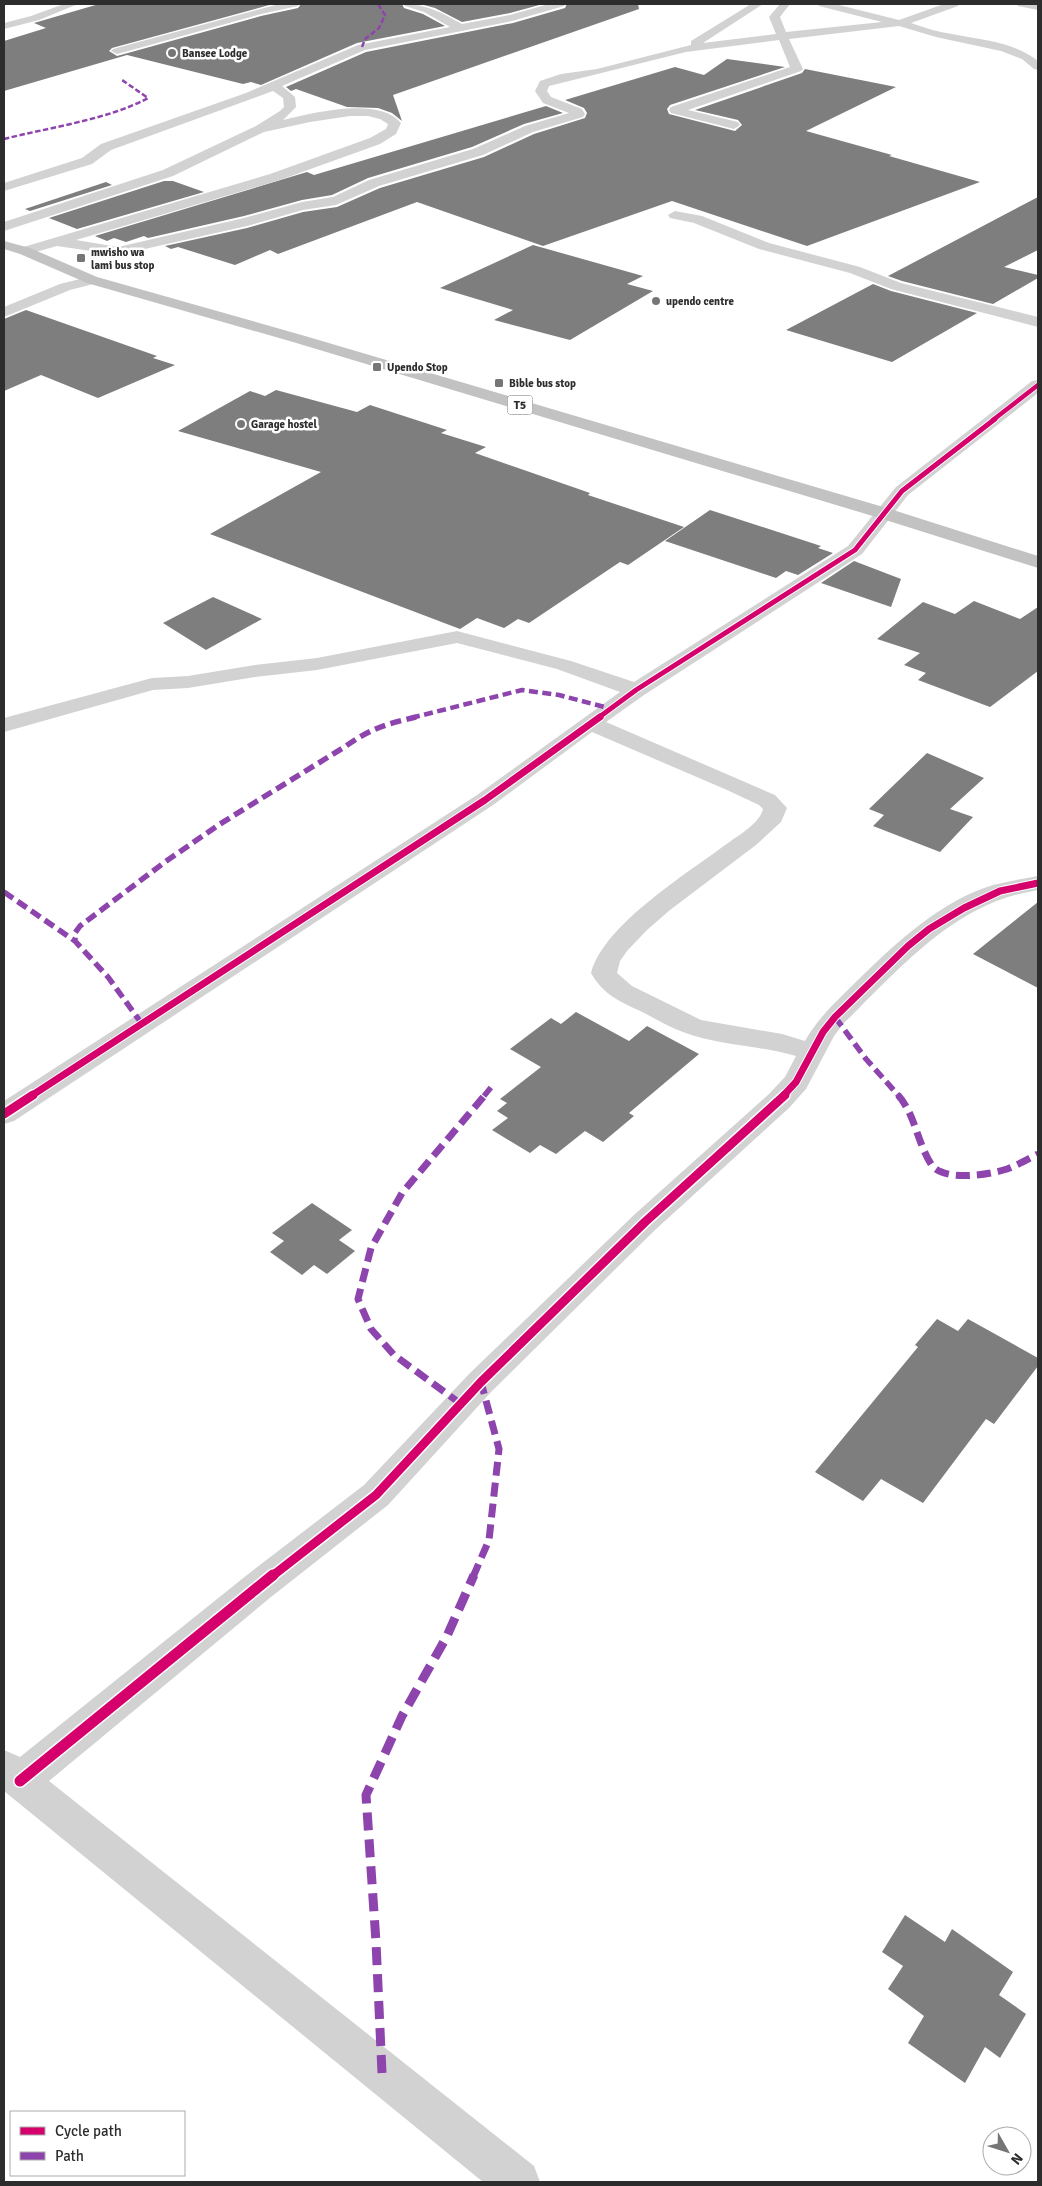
<svg xmlns="http://www.w3.org/2000/svg" width="1042" height="2186" font-family="Signika,sans-serif">
<rect width="100%" height="100%" fill="#fff"/>
<!-- building -->
<path fill="#7e7e7e" d="M99 4H273L112 48 109 51 117 56 261 16 298 8 301 4H402L404 8 423 14 445 26 357 43 261 85 251 82 243 84 127 55 4 91V41L46 28 34 23Z
M420 4H543L510 13 462 22 435 8Z
M567 4H638L639 9 393 95 402 121 392 113 378 108 347 107 296 89 291 91 286 87 366 52 513 23 565 8Z
M727 59 785 67 670 105 667 109 669 114 735 131 742 125 738 120 695 110 802 73 805 69 896 87 806 131 892 155 889 156 980 182 807 246 672 201 543 246 417 202 278 254 270 250 235 265 178 247 171 249 165 246 247 228 303 212 337 207 380 188 484 157 534 134 585 118 587 113 584 108 565 100 675 67 704 75Z
M546 106 563 113 524 124 472 147 368 178 332 195 302 200 244 216 148 238 144 236 126 242 114 238 107 241 95 236 307 172 314 175Z
M164 181H173L204 192 77 229 49 218Z
M106 182 112 185 30 211 25 209Z
M1038 197V250L1004 267 1038 275V278L993 304 902 281 888 276Z
M533 245 643 276 627 284 653 291 570 340 494 320 513 310 440 288Z
M873 284 891 291 977 313 892 362 786 330Z
M26 310 157 356 153 358 175 365 98 398 41 375 4 391V319Z
M276 390 357 412 370 405 447 430 441 433 486 447 475 453 590 493 588 495 684 527 628 565 620 562 529 623 518 619 504 628 477 618 460 629 210 534 321 472 178 431 250 391 265 396Z
M710 510 821 546 818 548 833 553 798 575 786 571 776 578 665 541Z
M854 561 901 579 891 607 821 583Z
M213 597 262 619 206 650 163 623Z
M974 601 1020 619 1038 607V671L990 707 918 680 926 673 904 665 920 653 877 639 923 602 955 614Z
M927 753 984 778 950 809 973 817 940 852 873 826 884 815 869 809Z
M1038 902V988L973 954Z
M576 1012 629 1041 647 1026 699 1054 629 1113 634 1116 603 1142 585 1131 556 1154 540 1145 530 1153 492 1130 508 1118 497 1111 507 1103 500 1099 541 1067 510 1049 551 1018 561 1024Z
M312 1203 352 1230 339 1240 355 1251 327 1274 314 1265 302 1275 270 1252 284 1241 272 1233Z
M937 1319 958 1331 968 1319 1038 1358V1366L994 1424 986 1419 923 1503 881 1479 863 1501 815 1472 918 1347 915 1345Z
M905 1915 945 1942 952 1929 1013 1972 999 1995 1026 2014 1000 2058 985 2047 965 2083 908 2043 924 2016 888 1989 903 1966 882 1952Z"/>
<g fill="none" stroke-linecap="round" stroke-linejoin="round">
<!-- minor -->
<path fill="#d2d2d2" fill-rule="evenodd" d="M64 4H78L39 20 4 29V23L31 16Z
M279 4H299L298 6 261 14 121 53 117 54 111 51 113 49Z
M404 4C427 4 442 13 462 24L510 15 549 4H565L564 6 512 21 365 50 282 86 295 97 296 107 283 120C312 113 379 96 401 123L396 134 380 144 280 180 76 240 118 247 244 218 302 202 333 197 369 180 473 149 525 126 569 113 543 103 535 91 540 81 561 74 597 69 691 45V41L751 4H763L703 43 776 34 769 17 780 4H790L780 17 786 32 882 22 819 6 818 4H835L899 20 944 4H959L958 6 911 23C921 26 931 30 941 32 973 39 1012 40 1038 61V70L1034 69 1022 59 1001 51 936 37 899 26 789 39 803 69 801 71 688 110 738 122 740 125 734 129 671 113 669 110 671 107 790 67 779 40 686 52 549 86 547 91 551 97 582 109 585 114 583 117 533 132 483 155 379 186 336 205 303 210 247 226 118 255 57 246 25 255 20 254 18 251 20 248 270 174 370 138 386 129 388 124 380 119 368 116H350L310 122 264 132 173 176 4 231V222L163 170 256 126 280 111 284 107 283 98 273 91 111 150 92 164 4 191V183L82 158 101 144 246 93 358 45 450 27 424 12 405 6Z
M1017 4H1038V10L1018 6Z
M675 211 702 216 769 243 860 267 901 283 1038 317V327L891 289 850 273 759 249 694 223 670 218 668 215Z
M92 276 97 277 99 280 97 283 70 290 4 317V307L60 284Z
M1038 380V393L908 495 862 554 644 695 606 722 775 795 787 808 781 822 756 845 670 910 647 930 627 951 620 961 617 973 632 986 701 1020 782 1034 805 1041C819 1016 840 998 860 978 898 941 941 901 993 885 1008 881 1023 879 1038 876V890C1028 892 1018 894 1008 897 943 917 891 977 844 1023L834 1036 806 1089 789 1108 655 1230 492 1391 388 1505 271 1597 49 1781 534 2166 540 2182H483L4 1791V1750L20 1757 247 1575 364 1485 470 1373 635 1214 769 1094 785 1077 796 1056C759 1045 720 1046 683 1032 668 1027 653 1017 638 1010 617 1000 603 994 591 973 604 924 688 873 728 843 739 835 760 823 763 809L759 805 727 790 592 732 493 805 14 1121 4 1124V1101L477 795 620 692 557 669 457 643 317 670 255 677 188 688 153 690 4 732V718L152 678 188 676 255 665 317 658 457 631 571 661 634 682 848 546 896 487 1032 381Z"/>
<!-- trunk -->
<path fill="#c2c2c2" fill-rule="evenodd" d="M4 241 30 248 97 277 305 336 890 509 1038 556V568L876 517 293 342 87 283 20 254 4 249Z"/>
<!-- quiet-far4 -->
<path stroke="#8e44ad" stroke-width="2.5" stroke-dasharray="5.5 2.5" stroke-linecap="butt" d="M362 47 365 39 379 28 385 15 378 4
M4 139C47 128 110 119 148 98L122 80"/>
<!-- quiet-far3 -->
<path stroke="#8e44ad" stroke-width="4.5" stroke-dasharray="9 4.5" stroke-linecap="butt" d="M411 718 522 690 559 695 612 709"/>
<!-- quiet-far2 -->
<path stroke="#8e44ad" stroke-width="5.5" stroke-dasharray="11 5.5" stroke-linecap="butt" d="M4 892 75 941
M835 1017 866 1059 899 1096
M142 1024 108 977 75 941V933L80 926 165 862 220 824 346 746C371 728 387 724 416 717
M484 1096 492 1086"/>
<!-- quiet-far1 -->
<path stroke="#8e44ad" stroke-width="7" stroke-dasharray="14 7" stroke-linecap="butt" d="M898 1095C915 1114 917 1142 931 1164 942 1182 989 1175 1007 1169 1018 1165 1028 1159 1038 1154
M461 1404 394 1355 371 1329 358 1299 371 1248 402 1193 485 1095
M473 1577 489 1540 499 1449 481 1382"/>
<!-- quiet -->
<path stroke="#8e44ad" stroke-width="9" stroke-dasharray="18 9" stroke-linecap="butt" d="M382 2073 376 1942 366 1795 402 1716 447 1636 474 1575"/>
<!-- cycleway-far4 casing -->
<g stroke="#fff" stroke-width="6">
<path id="cycleway-far4" d="M993 420 1038 385"/>
</g>
<!-- cycleway-far3 casing -->
<g stroke="#fff" stroke-width="7">
<path id="cycleway-far3" d="M598 718 636 690 855 550 902 491 995 419"/>
</g>
<!-- cycleway-far2 casing -->
<g stroke="#fff" stroke-width="9">
<path id="cycleway-far2" d="M31 1096 485 800 600 717
M783 1096 796 1082 823 1032 835 1017 908 946 929 929 964 908 1000 891 1038 883"/>
</g>
<!-- cycleway-far1 casing -->
<g stroke="#fff" stroke-width="12">
<path id="cycleway-far1" d="M4 1114 33 1095
M271 1577 376 1495 481 1382 645 1222 785 1095"/>
</g>
<!-- cycleway casing -->
<g stroke="#fff" stroke-width="14">
<path id="cycleway" d="M20 1781 273 1575"/>
</g>
<!-- cycleway-far4 -->
<use href="#cycleway-far4" stroke="#d6006c" stroke-width="4.5"/>
<!-- cycleway-far3 -->
<use href="#cycleway-far3" stroke="#d6006c" stroke-width="5"/>
<!-- cycleway-far2 -->
<use href="#cycleway-far2" stroke="#d6006c" stroke-width="7"/>
<!-- cycleway-far1 -->
<use href="#cycleway-far1" stroke="#d6006c" stroke-width="9"/>
<!-- cycleway -->
<use href="#cycleway" stroke="#d6006c" stroke-width="11"/>
</g>
<!-- markers -->
<g fill="#767676" stroke="#fff" stroke-width="2">
<circle cx="172" cy="53" r="5"/>
<rect x="76" y="253" width="10" height="10" rx="2.5"/>
<circle cx="656" cy="301" r="5"/>
<rect x="372" y="362" width="10" height="10" rx="2.5"/>
<rect x="494" y="378" width="10" height="10" rx="2.5"/>
<circle cx="241" cy="424" r="5"/>
</g>
<g text-anchor="middle" stroke-width="5" stroke-linejoin="round" paint-order="stroke">
<!-- far-poi labels -->
<g font-size="11" font-weight="bold" fill="#2d2d2d" stroke="#fff" text-anchor="start">
<text x="182" y="57">Bansee Lodge</text>
<text x="91" y="256">mwisho wa<tspan x="91" dy="13">lami bus stop</tspan></text>
<text x="666" y="305">upendo centre</text>
<text x="387" y="371">Upendo Stop</text>
<text x="509" y="387">Bible bus stop</text>
<text x="251" y="428">Garage hostel</text>
</g>
<!-- shield labels -->
<rect fill="#fff" stroke="#6c6c6c" stroke-width="1" x="507.5" y="395.5" width="25" height="19" rx="4"/>
<g font-size="12" font-weight="bold" fill="#2d2d2d">
<text x="520" y="409">T5</text>
</g>
</g>
<!-- border -->
<rect width="1042" height="2186" fill="none" stroke="#2d2d2d" stroke-width="10"/>
<!-- legend -->
<rect x="10" y="2111" width="175" height="65" fill="#ffffff" stroke="#ababab"/>
<rect x="20" y="2127" width="25" height="8" fill="#d6006c" stroke="#ababab"/>
<text x="55" y="2136" font-size="15" fill="#2d2d2d">Cycle path</text>
<rect x="20" y="2152" width="25" height="8" fill="#8e44ad" stroke="#ababab"/>
<text x="55" y="2161" font-size="15" fill="#2d2d2d">Path</text>
<!-- north arrow -->
<g transform="translate(1007 2151) rotate(129)"><circle r="24" fill="#ffffff" stroke="#ababab"/>
<path d="M0-4L9 19L0 12L-9 19Z" fill="#767676"/>
<text y="-8" font-size="14" font-weight="bold" text-anchor="middle" fill="#2d2d2d">N</text>
</g>
</svg>
